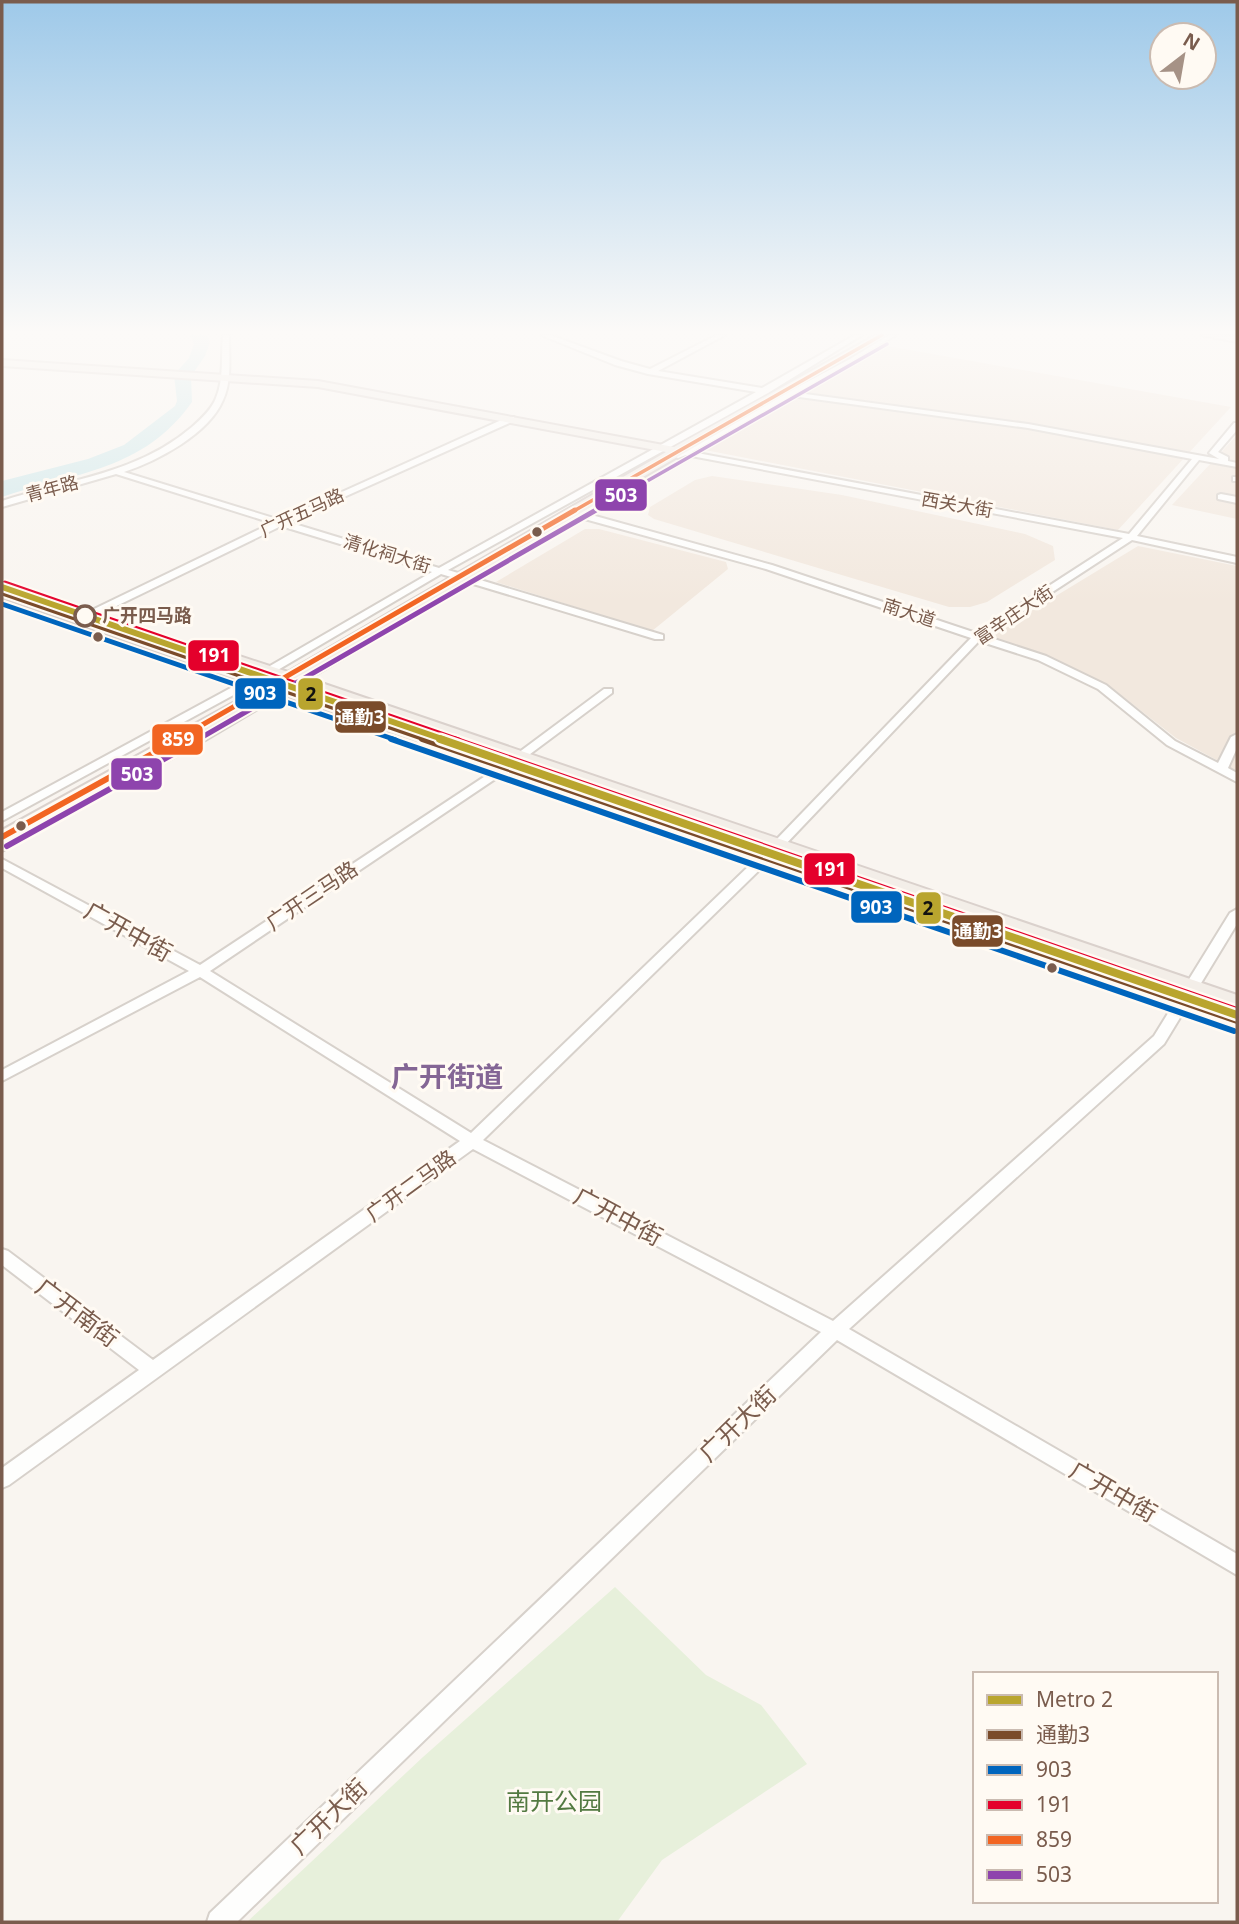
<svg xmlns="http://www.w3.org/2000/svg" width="1239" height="1924" font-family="'Noto Sans','Noto Sans SC',sans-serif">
<rect width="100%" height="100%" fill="#f9f5f0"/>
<!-- residential -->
<path fill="#f2e8de" d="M882 345 1231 407 1118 530 700 449Z
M1237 435V519L1172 505Z
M712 476 842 495 1025 534 1053 546 1055 560 987 602 970 607H949L654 519 648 515 650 507 695 480Z
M585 529H599L726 562 728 569 652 631 496 582Z
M1138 546 1237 566V771L1176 738 1108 685 990 636Z"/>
<!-- green -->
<path fill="#e7f0db" d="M615 1587 706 1675 761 1705 807 1764 662 1860 617 1922H247L423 1757Z"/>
<!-- water -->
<path fill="#d0e8ea" d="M190 335H207L210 342 205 356 191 376 192 402C143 471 76 472 2 497V481L88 459 124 445 175 406 177 401 174 375 189 358 194 344Z"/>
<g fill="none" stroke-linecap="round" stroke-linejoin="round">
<!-- minor casing -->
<g stroke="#d7d1cb" stroke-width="4">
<path id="minor" d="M223 335H229C229 356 232 381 223 400 209 434 157 461 124 472L280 520 508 417H514V421L288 522 439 568 756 392 648 374 615 365 541 335H550L621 361 650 369 717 335H725L658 371 762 388 855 335H862L768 393 448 570 468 576 573 515 572 511H579L625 485 628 486V490L588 514 772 565 976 633 1123 538 686 455 678 458 674 456 679 450 850 359 889 335H896L798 393 1028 424 1219 459 1209 453 1234 423H1237V430L1218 452 1228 457V461L1237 463V467L1199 460 1137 536 1237 557V563L1132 540 985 636 1046 656 1106 685 1175 741 1218 763 1231 737 1237 734V748L1228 768 1237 773V782L1167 745 1098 689 1038 660 979 641 783 847 483 1140 833 1321 1154 1036 1230 913 1237 909V924L1164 1044 849 1329 1237 1554V1575L837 1340 237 1922H207L210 1913 821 1332 473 1149 9 1485 2 1488V1468L139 1370 2 1265V1249L8 1251 153 1360 460 1141 200 977 2 1081V1070L189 971 2 868V859L200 965 502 765 604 689H612V693L510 769 210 971 471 1133 775 841 971 638 766 569 581 518 477 579 663 635V639H655L470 583 202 742 2 851V842L194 738 461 580 441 574 259 681 2 821V812L251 677 432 572 281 526 100 614H92V610L272 523 116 474 2 507V501C69 479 137 474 192 427 201 419 212 409 216 398 224 379 221 355 223 335ZM792 396 1028 428 1192 459 1129 534 692 452Z
M1233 477H1237V481H1233Z
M1221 494 1237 497V503L1218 499V495Z"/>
</g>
<!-- major casing -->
<g stroke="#dad1cc" stroke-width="4">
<path id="major" d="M876 335H887L301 676 1237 995V1008L290 683 285 686 1237 1014V1028L274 692 2 842V830L260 688 2 597V589L271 681 277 678 213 656 211 653 218 649 288 672 666 452 318 387 2 366V360L318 381 674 447Z
M1201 335 1237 336V342Z"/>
</g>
<!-- minor -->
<use href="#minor" fill="#fefefd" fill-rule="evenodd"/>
<!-- major -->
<use href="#major" fill="#f3eee8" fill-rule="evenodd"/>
<!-- bus-1-far1 casing -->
<g stroke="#fffaf3" stroke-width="9">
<path id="bus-1-far1" d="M2 593 427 740"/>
</g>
<!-- bus-1 casing -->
<g stroke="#fffaf3" stroke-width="11">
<path id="bus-1" d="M422 739 1237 1021"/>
</g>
<!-- bus-2-far1 casing -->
<g stroke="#fffaf3" stroke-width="9">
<path id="bus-2-far1" d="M2 604 396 740"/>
</g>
<!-- bus-2 casing -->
<g stroke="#fffaf3" stroke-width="11">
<path id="bus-2" d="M391 739 1234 1031"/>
</g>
<!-- bus-3-far1 casing -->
<g stroke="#fffaf3" stroke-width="9">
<path id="bus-3-far1" d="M5 583 459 740"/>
</g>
<!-- bus-3 casing -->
<g stroke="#fffaf3" stroke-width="11">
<path id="bus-3" d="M454 739 1237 1010"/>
</g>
<!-- bus-4-far2 casing -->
<g stroke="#fffaf3" stroke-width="6">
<path id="bus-4-far2" d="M572 512 882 335"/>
</g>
<!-- bus-4-far1 casing -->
<g stroke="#fffaf3" stroke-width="9">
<path id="bus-4-far1" d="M176 740 575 510"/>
</g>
<!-- bus-4 casing -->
<g stroke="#fffaf3" stroke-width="11">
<path id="bus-4" d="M2 837 179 739"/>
</g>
<!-- bus-5-far2 casing -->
<g stroke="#fffaf3" stroke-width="6">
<path id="bus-5-far2" d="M593 512 887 344"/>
</g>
<!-- bus-5-far1 casing -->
<g stroke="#fffaf3" stroke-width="9">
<path id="bus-5-far1" d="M197 740 596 510"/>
</g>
<!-- bus-5 casing -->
<g stroke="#fffaf3" stroke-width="11">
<path id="bus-5" d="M7 846 200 739"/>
</g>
<!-- bus-1-far1 -->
<use href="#bus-1-far1" stroke="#7a4b2a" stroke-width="5"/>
<!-- bus-1 -->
<use href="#bus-1" stroke="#7a4b2a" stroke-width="6"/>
<!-- bus-2-far1 -->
<use href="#bus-2-far1" stroke="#0065bd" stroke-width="5"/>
<!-- bus-2 -->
<use href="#bus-2" stroke="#0065bd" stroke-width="6"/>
<!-- bus-3-far1 -->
<use href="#bus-3-far1" stroke="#e4002b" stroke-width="5"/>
<!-- bus-3 -->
<use href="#bus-3" stroke="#e4002b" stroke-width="6"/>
<!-- bus-4-far2 -->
<use href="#bus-4-far2" stroke="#f26522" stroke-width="3.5"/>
<!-- bus-4-far1 -->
<use href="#bus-4-far1" stroke="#f26522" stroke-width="5"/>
<!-- bus-4 -->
<use href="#bus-4" stroke="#f26522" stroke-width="6"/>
<!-- bus-5-far2 -->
<use href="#bus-5-far2" stroke="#8e44ad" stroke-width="3.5"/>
<!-- bus-5-far1 -->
<use href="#bus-5-far1" stroke="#8e44ad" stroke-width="5"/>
<!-- bus-5 -->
<use href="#bus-5" stroke="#8e44ad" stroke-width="6"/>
<!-- metro-1-far1 casing -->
<g stroke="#fffaf3" stroke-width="10">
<path id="metro-1-far1" d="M2 587 445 740"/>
</g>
<!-- metro-1 casing -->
<g stroke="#fffaf3" stroke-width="13">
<path id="metro-1" d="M440 739 1237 1015"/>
</g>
<!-- metro-1-far1 -->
<use href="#metro-1-far1" stroke="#b9a52e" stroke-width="6"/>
<!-- metro-1 -->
<use href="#metro-1" stroke="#b9a52e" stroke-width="8"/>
</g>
<!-- sky -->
<linearGradient id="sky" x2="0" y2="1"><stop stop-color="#9ec9e9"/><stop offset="0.55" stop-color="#fcfaf8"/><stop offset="1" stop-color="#fcfaf8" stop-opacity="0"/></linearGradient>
<rect width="1239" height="604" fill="url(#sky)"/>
<!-- markers -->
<g fill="#7a5c4d" stroke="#fffaf3" stroke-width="2.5">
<circle cx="537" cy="532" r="6"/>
<circle cx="98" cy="637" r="6"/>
<circle cx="21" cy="826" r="6"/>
<circle cx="1052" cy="968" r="6"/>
</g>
<circle fill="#fffaf3" stroke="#7a5c4d" stroke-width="3.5" cx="85" cy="616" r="10"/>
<g text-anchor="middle" stroke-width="6" stroke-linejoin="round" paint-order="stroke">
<!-- far-street labels -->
<g font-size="18" fill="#7a5c4d" stroke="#fffaf3">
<text transform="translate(52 489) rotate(-15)" y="6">青年路</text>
<text transform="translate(957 505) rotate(10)" y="6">西关大街</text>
<text transform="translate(302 513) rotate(-25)" y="6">广开五马路</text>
<text transform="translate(387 554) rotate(17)" y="6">清化祠大街</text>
<text transform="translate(909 613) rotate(18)" y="6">南大道</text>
<text transform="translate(1014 615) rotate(-34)" y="6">富辛庄大街</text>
</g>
<!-- far-stop labels -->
<g font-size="18" font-weight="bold" fill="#7a5c4d" stroke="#fffaf3" text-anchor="start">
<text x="102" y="622">广开四马路</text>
</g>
<!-- street labels -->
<g font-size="21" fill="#7a5c4d" stroke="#fffaf3">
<text transform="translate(312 896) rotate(-34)" y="7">广开三马路</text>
<text transform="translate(411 1186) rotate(-36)" y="7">广开二马路</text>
</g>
<!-- near-street labels -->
<g font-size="24" fill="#7a5c4d" stroke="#fffaf3">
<text transform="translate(128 932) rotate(29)" y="8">广开中街</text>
<text transform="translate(618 1217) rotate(28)" y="8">广开中街</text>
<text transform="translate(77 1313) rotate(37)" y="8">广开南街</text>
<text transform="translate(738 1424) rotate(-44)" y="8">广开大街</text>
<text transform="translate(1113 1492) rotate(30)" y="8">广开中街</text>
<text transform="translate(329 1817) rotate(-44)" y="8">广开大街</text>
</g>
<!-- near-park labels -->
<g font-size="24" fill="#537a41" stroke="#fffaf3">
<text x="554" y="1810">南开公园</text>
</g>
<!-- district labels -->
<g font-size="28" font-weight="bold" fill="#846695" stroke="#fffaf3">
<text x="447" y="1087">广开街道</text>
</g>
</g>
<g stroke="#fffaf3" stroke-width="2.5">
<rect x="594" y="478" width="54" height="34" rx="7" fill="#8e44ad"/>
<rect x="187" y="639" width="53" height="33" rx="7" fill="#e4002b"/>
<rect x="234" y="677" width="53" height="33" rx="7" fill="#0065bd"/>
<rect x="297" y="677" width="27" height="34" rx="7" fill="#b9a52e"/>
<rect x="334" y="700" width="53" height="34" rx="7" fill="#7a4b2a"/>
<rect x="151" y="723" width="53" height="33" rx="7" fill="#f26522"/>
<rect x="110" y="757" width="53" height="34" rx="7" fill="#8e44ad"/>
<rect x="803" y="852" width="53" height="34" rx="7" fill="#e4002b"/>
<rect x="850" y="890" width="53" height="34" rx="7" fill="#0065bd"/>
<rect x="915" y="891" width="27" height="34" rx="7" fill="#b9a52e"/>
<rect x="951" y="914" width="53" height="34" rx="7" fill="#7a4b2a"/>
</g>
<g font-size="19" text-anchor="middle" font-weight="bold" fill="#fff">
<text x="621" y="502">503</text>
<text x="214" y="662">191</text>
<text x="260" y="700">903</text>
<text x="360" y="724">通勤3</text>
<text x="178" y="746">859</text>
<text x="137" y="781">503</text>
<text x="830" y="876">191</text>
<text x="876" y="914">903</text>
<text x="978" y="938">通勤3</text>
</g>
<g font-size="19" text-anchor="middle" font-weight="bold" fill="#111">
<text x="311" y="701">2</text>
<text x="928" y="915">2</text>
</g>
<!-- border -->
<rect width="1239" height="1924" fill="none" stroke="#7a5c4d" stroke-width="7"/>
<!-- legend -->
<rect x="973" y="1672" width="245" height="231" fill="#fffaf3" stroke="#cabbb1" stroke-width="2"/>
<rect x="987" y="1695" width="35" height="10" fill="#b9a52e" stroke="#cabbb1" stroke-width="2"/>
<text x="1036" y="1707" font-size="21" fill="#7a5c4d">Metro 2</text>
<rect x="987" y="1730" width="35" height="10" fill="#7a4b2a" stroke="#cabbb1" stroke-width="2"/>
<text x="1036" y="1742" font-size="21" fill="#7a5c4d">通勤3</text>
<rect x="987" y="1765" width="35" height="10" fill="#0065bd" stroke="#cabbb1" stroke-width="2"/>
<text x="1036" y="1777" font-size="21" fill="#7a5c4d">903</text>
<rect x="987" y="1800" width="35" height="10" fill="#e4002b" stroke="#cabbb1" stroke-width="2"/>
<text x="1036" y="1812" font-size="21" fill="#7a5c4d">191</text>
<rect x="987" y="1835" width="35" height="10" fill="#f26522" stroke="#cabbb1" stroke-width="2"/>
<text x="1036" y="1847" font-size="21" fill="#7a5c4d">859</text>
<rect x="987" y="1870" width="35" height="10" fill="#8e44ad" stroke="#cabbb1" stroke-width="2"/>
<text x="1036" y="1882" font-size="21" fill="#7a5c4d">503</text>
<!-- north arrow -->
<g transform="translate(1183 56) rotate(31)"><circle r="33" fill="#fffaf3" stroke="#cabbb1" stroke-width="2"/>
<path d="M0-5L12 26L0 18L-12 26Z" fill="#a69286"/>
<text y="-10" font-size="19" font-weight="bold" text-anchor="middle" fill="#7a5c4d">N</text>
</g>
</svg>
